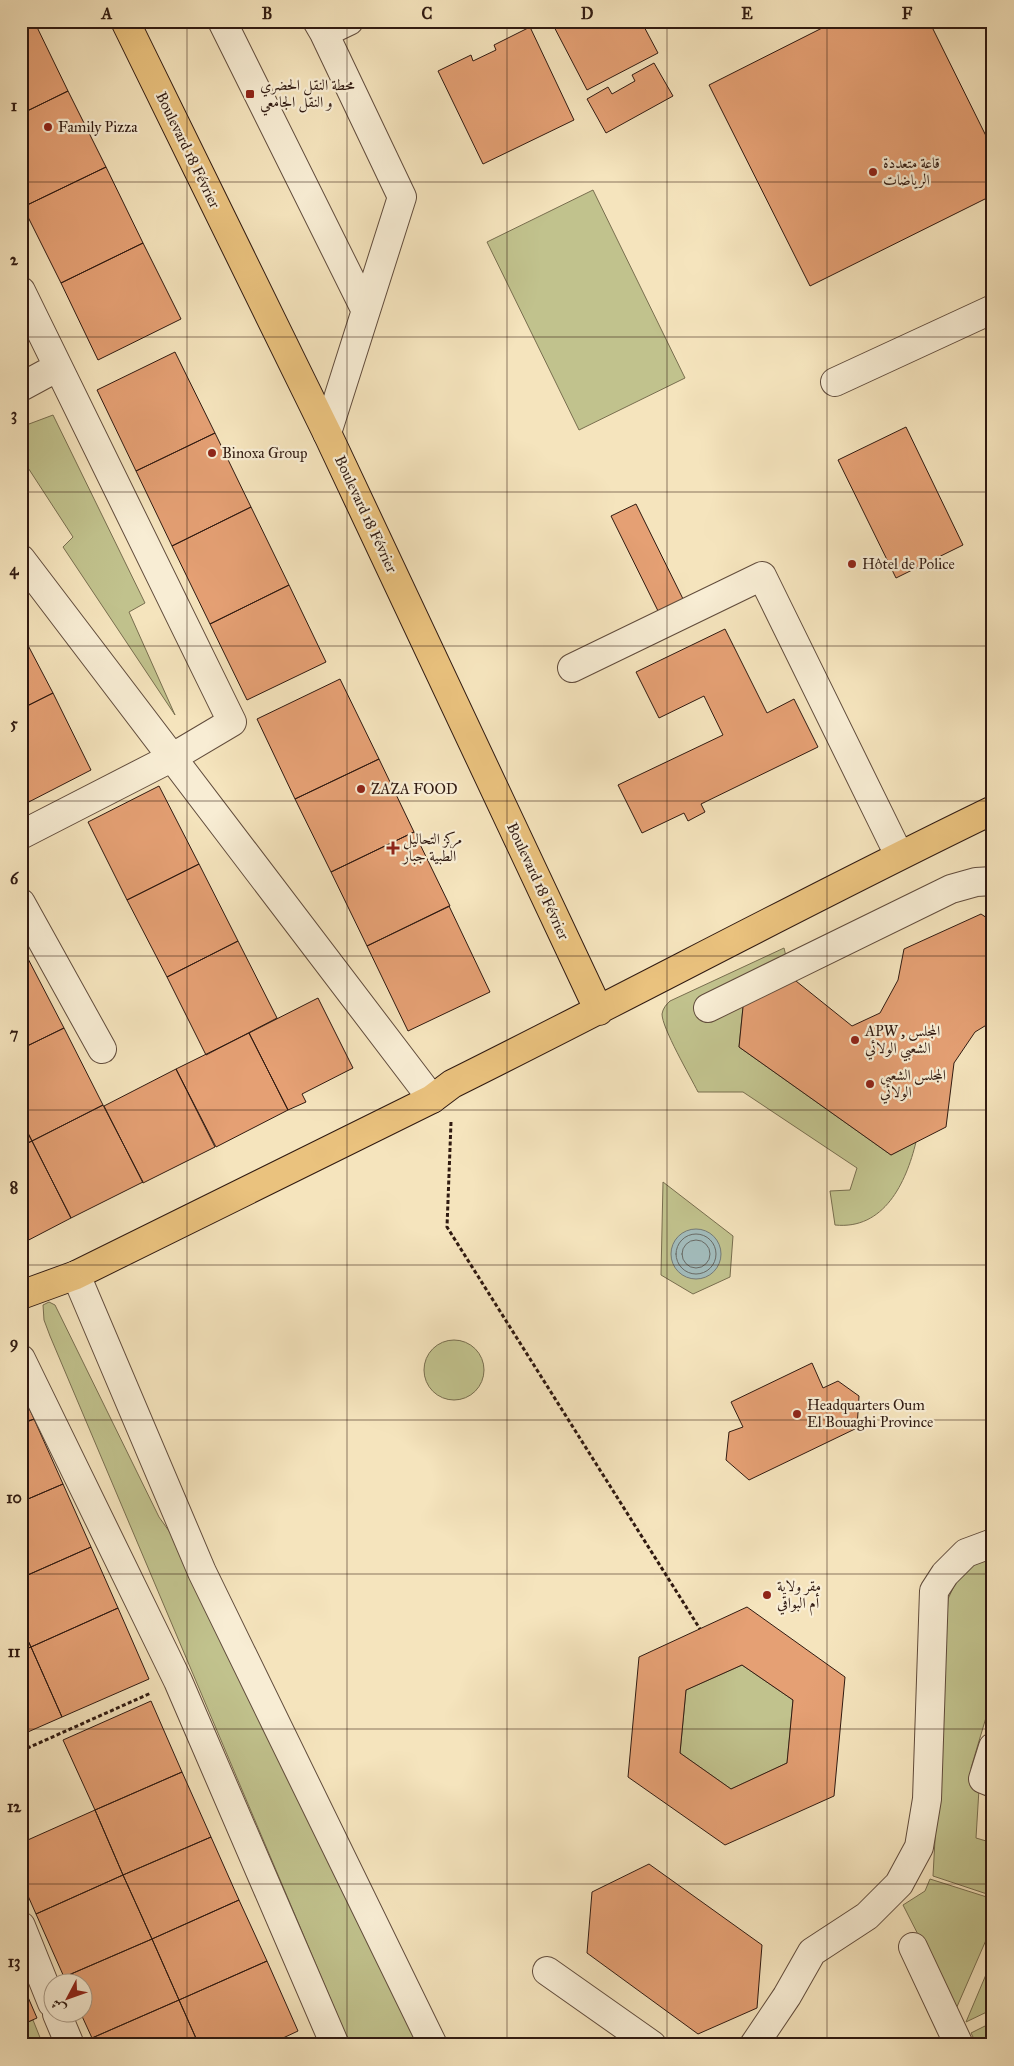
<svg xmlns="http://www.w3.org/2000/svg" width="1014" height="2066" font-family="'IM FELL Great Primer',Amiri,serif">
<rect width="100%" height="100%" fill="#f5e4bd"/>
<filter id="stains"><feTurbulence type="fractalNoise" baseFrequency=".004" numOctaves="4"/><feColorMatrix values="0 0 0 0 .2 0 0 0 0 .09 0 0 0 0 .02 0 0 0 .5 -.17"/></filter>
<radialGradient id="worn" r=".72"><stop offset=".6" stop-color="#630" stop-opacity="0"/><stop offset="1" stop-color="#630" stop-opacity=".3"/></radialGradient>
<!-- green -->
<path fill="#c1c28d" stroke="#786e4f" d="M593 190 685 378 579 430 487 242Z
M53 415 145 603 129 612 175 715 63 547 73 537 21 457V427Z
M784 948 791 977 744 997 739 1047 891 1155 916 1142C906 1183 884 1230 835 1225L830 1191 850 1190 857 1168 743 1092H698C690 1076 662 1028 662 1014 663 1008 666 1005 670 1001Z
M663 1182 733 1236 730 1277 693 1294 661 1275Z
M49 1302 55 1305 159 1517 174 1538 419 2045H350L50 1336 44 1320 43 1305Z
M424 1370a30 30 0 1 1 60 0a30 30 0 1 1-60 0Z
M993 1549V1694L971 1768 979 1789 976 1838 993 1843V1896L933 1876 948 1599 959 1575Z
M742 1665 793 1700 787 1763 731 1789 680 1753 686 1690Z
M930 1879 993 1899V1924L956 2009 903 1905 925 1891Z
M993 1958V2009L966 2022Z
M33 2020 43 2045H21V2025Z
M993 2022V2045H977L971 2033Z"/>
<!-- water -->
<path fill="#a2bcbc" stroke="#747b78" d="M671 1254a25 25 0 1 1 50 0a25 25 0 1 1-50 0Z"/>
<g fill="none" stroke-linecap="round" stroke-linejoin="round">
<!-- shore -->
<path stroke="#696b66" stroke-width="1" d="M676 1254a20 20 0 1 1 40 0a20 20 0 1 1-40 0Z
M682 1254a14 14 0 1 1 28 0a14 14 0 1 1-28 0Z"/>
</g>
<!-- building -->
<path fill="#e5a074" stroke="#301a11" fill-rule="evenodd" d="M21 21H34L68 91 21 114Z
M551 21H641L658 53 587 90Z
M836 21H929L993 150V195L810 286 709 85Z
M530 27 574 120 483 164 438 71 471 55 473 61 496 50 494 45Z
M654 63 673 96 606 133 587 99 608 87 612 94 635 81 632 75Z
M68 91 106 167 23 207 21 203V114Z
M106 167 143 243 61 283 23 207Z
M143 243 181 319 98 360 61 283Z
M175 352 215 433 136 471 97 390Z
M906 427 963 545 896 578 838 460Z
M215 433 251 507 172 546 136 471Z
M636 504 687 607 662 619 611 516Z
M251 507 289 585 210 624 172 546Z
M289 585 326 662 247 700 210 624Z
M725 629 767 713 794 699 818 747 701 804 705 812 688 821 684 813 642 833 618 785 723 735 704 696 659 718 636 672Z
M21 632 53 693 21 709Z
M340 679 379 759 295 799 257 719Z
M53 693 91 770 21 806V709Z
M379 759 414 832 331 872 295 799Z
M159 786 199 864 127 900 88 822Z
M414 832 450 906 367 946 331 872Z
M199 864 238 941 167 977 127 900Z
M449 906 490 992 408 1031 367 946Z
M981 914 993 922V1021L975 1032 954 1063 946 1127 891 1155 739 1047 744 997 791 977 852 1026 880 1013 898 980 904 949Z
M238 941 277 1018 206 1055 167 977Z
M24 951 64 1028 21 1049V952Z
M318 998 353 1068 302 1094 306 1102 288 1110 249 1033Z
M64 1028 103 1105 32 1141 21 1120V1049Z
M249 1033 288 1110 216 1147 176 1069Z
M176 1069 215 1147 143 1183 104 1106Z
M103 1105 143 1182 71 1218 32 1141Z
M21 1119 32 1141 21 1146Z
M32 1141 71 1218 21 1244V1146Z
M812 1363 823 1388 838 1381 859 1396 857 1428 749 1480 726 1460 729 1432 743 1427 731 1402Z
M21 1390 34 1419 21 1424Z
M34 1419 63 1484 21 1502V1424Z
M63 1484 91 1547 21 1578V1502Z
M91 1547 118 1608 31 1647 21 1626V1578Z
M747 1607 845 1677 834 1796 725 1845 628 1777 639 1657ZM742 1665 793 1700 787 1763 731 1789 680 1753 686 1690Z
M118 1608 149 1679 62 1717 31 1647Z
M21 1626 31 1647 21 1651Z
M31 1647 62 1717 21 1735V1651Z
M151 1701 182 1772 95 1810 63 1740Z
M182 1772 211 1837 123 1875 95 1810Z
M95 1810 123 1875 36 1914 21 1880V1843Z
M211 1837 239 1900 152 1939 123 1875Z
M649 1864 762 1945 757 2008 698 2034 587 1953 592 1892Z
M123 1875 152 1939 64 1977 36 1914Z
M239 1900 267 1961 179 2000 152 1939Z
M152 1939 179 2000 92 2038 81 2014H82V1984H67L64 1977Z
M267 1961 298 2031 268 2045H199L179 2000Z
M21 1981 37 2018 21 2025Z
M179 2000 199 2045H95L92 2038Z"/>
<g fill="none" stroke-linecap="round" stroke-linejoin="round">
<!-- minor casing -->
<g stroke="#614c3c" stroke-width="30">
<path id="minor" d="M222 21 365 309
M317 21 324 33 349 21
M324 33 402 197 327 433
M21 291 232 722 173 757 21 835
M835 382 993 309
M21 387 58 367
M21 559 432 1099
M572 668 762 576 899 855
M21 903 102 1049
M708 1008 951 889 976 882 993 881
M76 1275 202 1572 433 2045
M21 1359 178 1681 335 2045
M993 1747 983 1779 993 1783
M21 1926 52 2003
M913 1947 959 2045
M547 1971 652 2045
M57 2014 70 2045
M754 2045 787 1996 812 1952 867 1916 899 1884 919 1847 927 1799 934 1591 945 1574 966 1553 993 1543"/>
</g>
<!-- major casing -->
<g stroke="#301a11" stroke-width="30">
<path id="major" d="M125 21 327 433 599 1011
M21 1295 76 1275 432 1099 452 1084C633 994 811 898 993 810"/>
</g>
<!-- path -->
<path stroke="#301a11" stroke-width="3" stroke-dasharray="4 2.5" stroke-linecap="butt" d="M451 1122 447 1227 700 1629
M21 1751 151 1693"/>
<!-- minor -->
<use href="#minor" stroke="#f8edd4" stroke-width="28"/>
<!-- major -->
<use href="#major" stroke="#eac27e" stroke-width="28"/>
</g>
<!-- grid -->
<path fill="none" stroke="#301a11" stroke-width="1" stroke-opacity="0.55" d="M187 21V2045M347 21V2045M507 21V2045M667 21V2045M827 21V2045M21 182H993M21 337H993M21 492H993M21 646H993M21 801H993M21 956H993M21 1110H993M21 1265H993M21 1420H993M21 1574H993M21 1729H993M21 1884H993"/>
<!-- markers -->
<g fill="#8f2418" stroke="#f8edd4" stroke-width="2">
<rect x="245" y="89" width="10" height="10" rx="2.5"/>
<circle cx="48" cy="127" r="5"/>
<circle cx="873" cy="172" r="5"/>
<circle cx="212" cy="453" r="5"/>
<circle cx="852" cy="564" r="5"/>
<circle cx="361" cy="789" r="5"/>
<path d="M390.5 840.5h5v5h5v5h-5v5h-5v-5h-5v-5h5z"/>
<circle cx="855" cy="1040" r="5"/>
<circle cx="870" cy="1084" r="5"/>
<circle cx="797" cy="1414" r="5"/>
<circle cx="767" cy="1595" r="5"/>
</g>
<g text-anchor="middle" stroke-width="4.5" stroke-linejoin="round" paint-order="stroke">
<!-- poi labels -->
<g font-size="15" fill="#301a11" stroke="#f8edd4" text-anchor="start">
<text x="260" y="90">محطة النقل الحضري<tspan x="260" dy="17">و النقل الجامعي</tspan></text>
<text x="58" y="132">Family Pizza</text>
<text x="883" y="168">قاعة متعددة<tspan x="883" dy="17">الرياضات</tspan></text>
<text x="222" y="458">Binoxa Group</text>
<text x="862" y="569">Hôtel de Police</text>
<text x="371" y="794">ZAZA FOOD</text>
<text x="403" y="844">مركز التحاليل<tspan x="403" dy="17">الطبية جبار</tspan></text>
<text x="865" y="1036">APW , المجلس<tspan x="865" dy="17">الشعبي الولائي</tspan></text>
<text x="880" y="1080">المجلس الشعبي<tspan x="880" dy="17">الولائي</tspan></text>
<text x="807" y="1410">Headquarters Oum<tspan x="807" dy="17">El Bouaghi Province</tspan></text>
<text x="777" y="1591">مقر ولاية<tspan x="777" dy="17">أم البواقي</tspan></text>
</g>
<!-- street labels -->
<g font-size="15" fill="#301a11" stroke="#f8edd4">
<text transform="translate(188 150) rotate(64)" y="5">Boulevard 18 Février</text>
<text transform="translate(366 514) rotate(65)" y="5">Boulevard 18 Février</text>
<text transform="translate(538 881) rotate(65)" y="5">Boulevard 18 Février</text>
</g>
</g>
<!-- margin -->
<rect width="1014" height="2066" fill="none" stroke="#f5e4bd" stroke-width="55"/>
<!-- north arrow -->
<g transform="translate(68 1998) rotate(229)"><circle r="24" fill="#f8edd4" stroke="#a89986"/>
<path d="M0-4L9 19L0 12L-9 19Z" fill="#8f2418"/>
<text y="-8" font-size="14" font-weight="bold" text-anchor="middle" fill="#301a11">ش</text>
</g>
<rect x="28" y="28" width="958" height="2010" fill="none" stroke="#301a11" stroke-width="2"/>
<g font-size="16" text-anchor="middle" font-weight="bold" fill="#301a11">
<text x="107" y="19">A</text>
<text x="267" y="19">B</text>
<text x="427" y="19">C</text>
<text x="587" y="19">D</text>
<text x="747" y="19">E</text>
<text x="907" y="19">F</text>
<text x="14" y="111">1</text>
<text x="14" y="265">2</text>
<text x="14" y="420">3</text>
<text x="14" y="575">4</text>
<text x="14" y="729">5</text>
<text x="14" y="884">6</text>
<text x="14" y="1039">7</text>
<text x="14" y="1193">8</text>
<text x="14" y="1348">9</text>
<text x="14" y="1503">10</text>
<text x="14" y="1657">11</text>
<text x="14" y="1812">12</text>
<text x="14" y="1967">13</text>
</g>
<rect width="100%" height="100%" filter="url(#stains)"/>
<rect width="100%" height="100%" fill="url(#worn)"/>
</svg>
